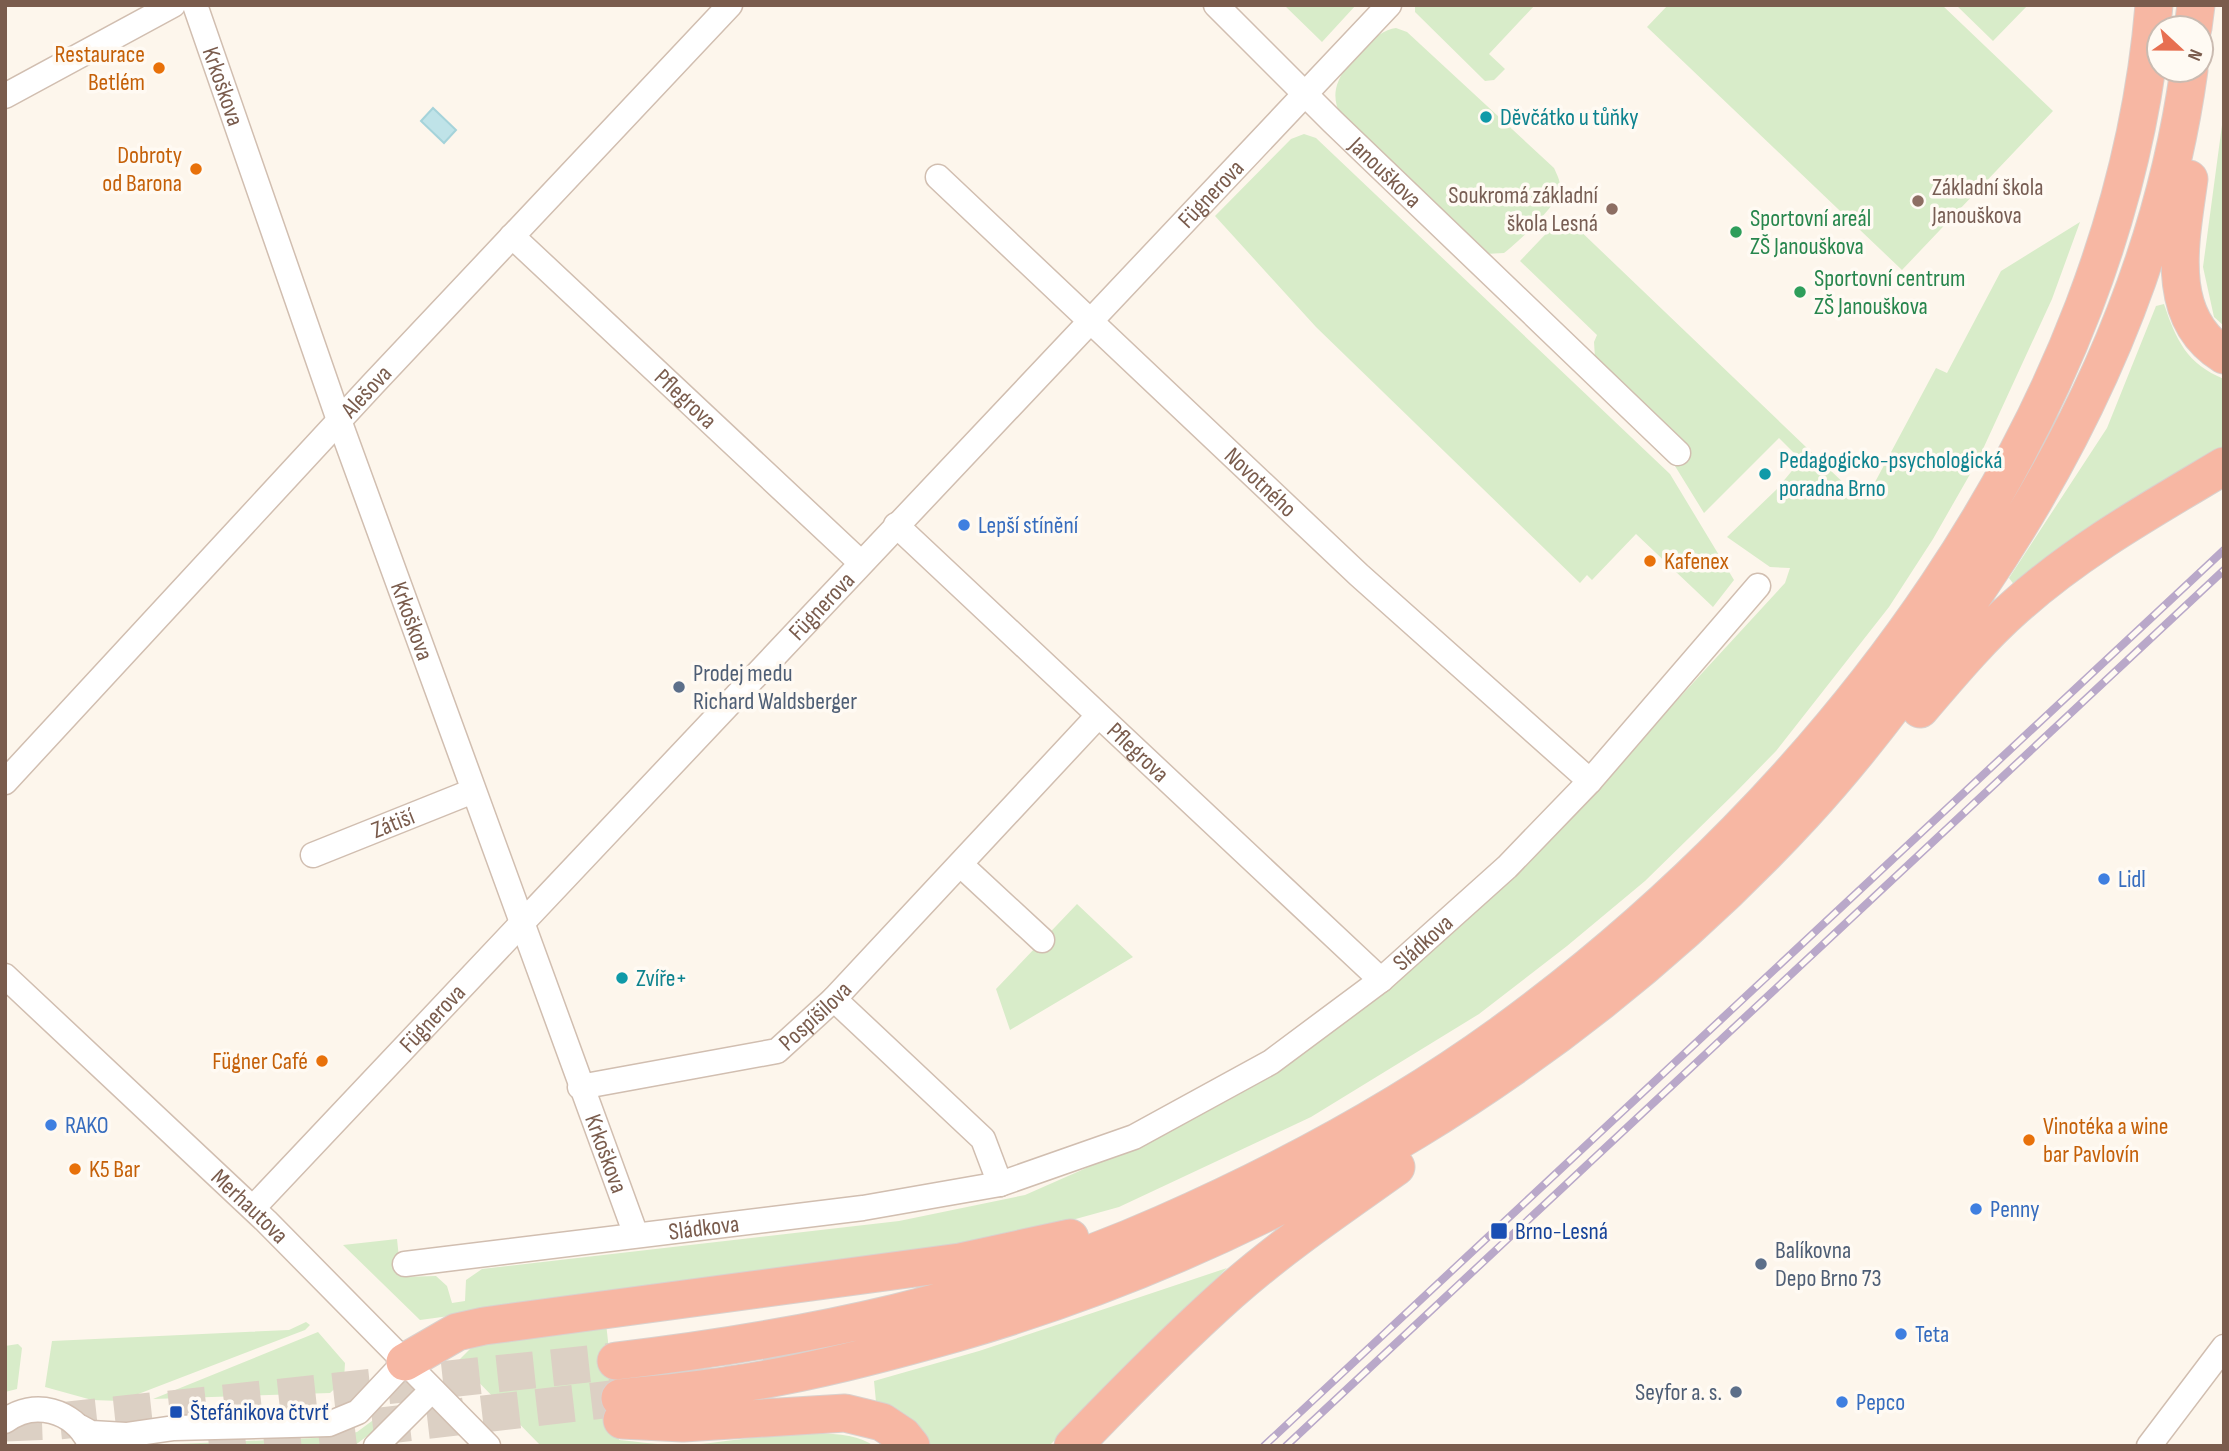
<svg xmlns="http://www.w3.org/2000/svg" width="2229" height="1451" font-family="'Sofia Sans Condensed',sans-serif">
<rect width="100%" height="100%" fill="#fdf6ec"/>
<!-- green -->
<path fill="#d8ecc9" d="M1284 5H1356L1322 42Z
M1415 5H1535L1489 54 1505 69 1494 80 1485 81 1415 12Z
M1668 5H1942L2053 111 1902 270 1647 27Z
M1956 5H2028L1993 41Z
M1396 28 1407 32 1554 168C1558 177 1563 185 1558 195 1550 212 1519 241 1504 253L1485 254 1340 116C1337 107 1334 99 1336 89 1340 67 1375 30 1396 28Z
M2224 110V326L2214 317 2203 267Z
M1304 134 1316 138 1670 474 1734 580 1713 607 1636 534 1592 580 1587 575 1580 583 1316 327 1215 216 1291 139Z
M1560 219 1572 223 1851 490 1874 484 1936 368 1947 373 2001 271 2080 222 2052 299 1977 462 1933 539 1889 607 1776 751 1735 793 1645 881 1567 946 1479 1014 1311 1117 1119 1207 993 1242 420 1320 343 1245 397 1239 401 1277 436 1276 447 1286 452 1303 465 1301 466 1280 482 1269 899 1221 1025 1195 1143 1143 1517 874 1785 583 1790 568 1770 567 1727 537 1776 490 1801 460 1779 438 1704 513 1675 466 1691 450 1595 358 1594 342 1597 335 1520 261Z
M2164 304C2176 340 2187 364 2224 379V452L2015 586 2009 578 2107 428 2156 306Z
M1077 904 1133 957 1010 1030 996 989Z
M1227 1268 1049 1446H927L876 1402 874 1381 979 1351Z
M306 1322 310 1325 305 1330 120 1401 92 1400 45 1387 52 1341 289 1330Z
M606 1323 619 1440C641 1442 666 1446 688 1445 733 1443 838 1419 874 1446H541L458 1361 478 1341Z
M318 1332 345 1363 344 1380 330 1393 153 1399Z
M18 1344 22 1348 17 1389 5 1392V1346Z
M376 1418 383 1424 354 1446H134L336 1437 357 1432Z"/>
<!-- water -->
<path fill="#bfe3e8" stroke="#a5d3da" stroke-width="2" d="M433 108 456 130 444 143 421 121Z"/>
<g fill="none" stroke-linecap="round" stroke-linejoin="round">
<!-- highway-tunnel -->
<path stroke="#dcd0c4" stroke-width="37" stroke-dasharray="37 18" stroke-linecap="butt" d="M5 1423 58 1421 616 1361
M209 1446 620 1398"/>
<!-- minor casing -->
<g stroke="#d1beb0" stroke-width="27">
<g id="minor">
<path id="s1" d="M195 5 340 423 636 1235"/>
<path id="s2" d="M1216 5 1333 122 1678 453"/>
<path d="M5 96 173 5"/>
<path id="s3" d="M938 177 1359 575 1590 781"/>
<path id="s4" d="M512 236 860 562"/>
<path id="s5" d="M896 525 1381 980"/>
<path id="s6" d="M5 782 373 384 730 5"/>
<path id="s7" d="M313 855 473 791"/>
<path d="M961 865 1042 940"/>
<path id="s8" d="M5 976 266 1221 488 1446"/>
<path d="M834 999 983 1139 1000 1184"/>
<path id="s9" d="M580 1087 777 1051 834 999 1098 716"/>
<path id="s10" d="M253 1208 1389 5"/>
<path id="s11" d="M405 1264 863 1208 1000 1184 1134 1137 1271 1062 1381 980 1507 867 1590 781 1758 586"/>
<path d="M5 1421C34 1399 73 1410 89 1442"/>
<path d="M80 1427 91 1433 126 1435 174 1428 329 1424 358 1412 405 1362"/>
<path d="M376 1446 432 1390"/>
<path d="M2149 1446 2224 1347"/>
</g>
</g>
<!-- highway casing -->
<g stroke="#dad1cd" stroke-width="39">
<path id="highway" d="M2193 28 2196 5
M2189 179C2181 239 2163 317 2224 355
M1920 709C1950 674 1980 638 2015 607 2077 551 2152 509 2224 466
M616 1361C804 1339 989 1301 1163 1224 1281 1172 1397 1110 1502 1034 1828 797 2120 419 2154 5
M405 1362 457 1332 484 1326 960 1262 1070 1238
M620 1398C657 1394 693 1391 730 1385 806 1374 882 1354 956 1333 1277 1240 1576 1060 1803 814 1853 760 1898 701 1941 641 2066 471 2160 281 2189 70
M622 1420 683 1423 845 1413 882 1422 903 1436 911 1446
M1073 1446C1124 1393 1175 1341 1230 1292 1282 1246 1340 1207 1396 1167"/>
</g>
<!-- minor -->
<use href="#minor" stroke="#fff" stroke-width="24"/>
<!-- highway -->
<use href="#highway" stroke="#f7b7a3" stroke-width="37"/>
<!-- rail casing -->
<g stroke="#b9a8c9" stroke-width="8">
<path id="rail" d="M1264 1446 2224 550
M1286 1446 2224 570"/>
</g>
<!-- rail -->
<use href="#rail" stroke="#fffaf3" stroke-width="5" stroke-dasharray="16" stroke-linecap="butt"/>
</g>
<!-- markers -->
<g fill="#e8710a" stroke="#fffaf3" stroke-width="2.5">
<circle cx="159" cy="68" r="7"/>
<circle cx="196" cy="169" r="7"/>
<circle cx="1650" cy="561" r="7"/>
<circle cx="322" cy="1061" r="7"/>
<circle cx="2029" cy="1140" r="7"/>
<circle cx="75" cy="1169" r="7"/>
</g>
<g fill="#0f9aa8" stroke="#fffaf3" stroke-width="2.5">
<circle cx="1486" cy="117" r="7"/>
<circle cx="1765" cy="474" r="7"/>
<circle cx="622" cy="978" r="7"/>
</g>
<g fill="#8d6e63" stroke="#fffaf3" stroke-width="2.5">
<circle cx="1918" cy="201" r="7"/>
<circle cx="1612" cy="209" r="7"/>
</g>
<g fill="#2e9e5b" stroke="#fffaf3" stroke-width="2.5">
<circle cx="1736" cy="232" r="7"/>
<circle cx="1800" cy="292" r="7"/>
</g>
<g fill="#3f7fe0" stroke="#fffaf3" stroke-width="2.5">
<circle cx="964" cy="525" r="7"/>
<circle cx="2104" cy="879" r="7"/>
<circle cx="51" cy="1125" r="7"/>
<circle cx="1976" cy="1209" r="7"/>
<circle cx="1901" cy="1334" r="7"/>
<circle cx="1842" cy="1402" r="7"/>
</g>
<g fill="#5c6f8a" stroke="#fffaf3" stroke-width="2.5">
<circle cx="679" cy="687" r="7"/>
<circle cx="1761" cy="1264" r="7"/>
<circle cx="1736" cy="1392" r="7"/>
</g>
<g fill="#1a4fb4" stroke="#fffaf3" stroke-width="2.5">
<rect x="1490" y="1222" width="18" height="18" rx="3.5"/>
<rect x="169" y="1405" width="14" height="14" rx="3.5"/>
</g>
<g text-anchor="middle" stroke-width="7" stroke-linejoin="round" paint-order="stroke">
<!-- food labels -->
<g font-size="24" fill="#c56008" stroke="#fffaf3" text-anchor="end">
<text x="145" y="62">Restaurace<tspan x="145" dy="28">Betlém</tspan></text>
<text x="182" y="163">Dobroty<tspan x="182" dy="28">od Barona</tspan></text>
<text x="1664" y="569" text-anchor="start">Kafenex</text>
<text x="308" y="1069">Fügner Café</text>
<text x="2043" y="1134" text-anchor="start">Vinotéka a wine<tspan x="2043" dy="28">bar Pavlovín</tspan></text>
<text x="89" y="1177" text-anchor="start">K5 Bar</text>
</g>
<!-- street labels -->
<g font-size="24" fill="#7a5c4d" stroke="#fffaf3">
<text dy="8" stroke="none"><textPath href="#s1" startOffset="86">Krkoškova</textPath></text>
<text dy="8" stroke="none"><textPath href="#s2" startOffset="238">Janouškova</textPath></text>
<text dy="8" stroke="none"><textPath href="#s10" startOffset="1395">Fügnerova</textPath></text>
<text dy="8" stroke="none"><textPath href="#s6" startOffset="532">Alešova</textPath></text>
<text dy="8" stroke="none"><textPath href="#s4" startOffset="238">Pflegrova</textPath></text>
<text dy="8" stroke="none"><textPath href="#s3" startOffset="444">Novotného</textPath></text>
<text dy="8" stroke="none"><textPath href="#s10" startOffset="828">Fügnerova</textPath></text>
<text dy="8" stroke="none"><textPath href="#s1" startOffset="653">Krkoškova</textPath></text>
<text dy="8" stroke="none"><textPath href="#s5" startOffset="332">Pflegrova</textPath></text>
<text dy="8" stroke="none"><textPath href="#s7" startOffset="86">Zátiší</textPath></text>
<text dy="8" stroke="none"><textPath href="#s11" startOffset="1092">Sládkova</textPath></text>
<text dy="8" stroke="none"><textPath href="#s9" startOffset="252">Pospíšilova</textPath></text>
<text dy="8" stroke="none"><textPath href="#s10" startOffset="261">Fügnerova</textPath></text>
<text dy="8" stroke="none"><textPath href="#s1" startOffset="1220">Krkoškova</textPath></text>
<text dy="8" stroke="none"><textPath href="#s8" startOffset="336">Merhautova</textPath></text>
<text dy="8" stroke="none"><textPath href="#s11" startOffset="301">Sládkova</textPath></text>
</g>
<!-- culture labels -->
<g font-size="24" fill="#0d838f" stroke="#fffaf3" text-anchor="start">
<text x="1500" y="125">Děvčátko u tůňky</text>
<text x="1779" y="468">Pedagogicko-psychologická<tspan x="1779" dy="28">poradna Brno</tspan></text>
<text x="636" y="986">Zvíře+</text>
</g>
<!-- education labels -->
<g font-size="24" fill="#785e54" stroke="#fffaf3" text-anchor="start">
<text x="1932" y="195">Základní škola<tspan x="1932" dy="28">Janouškova</tspan></text>
<text x="1598" y="203" text-anchor="end">Soukromá základní<tspan x="1598" dy="28">škola Lesná</tspan></text>
</g>
<!-- leisure labels -->
<g font-size="24" fill="#27864d" stroke="#fffaf3" text-anchor="start">
<text x="1750" y="226">Sportovní areál<tspan x="1750" dy="28">ZŠ Janouškova</tspan></text>
<text x="1814" y="286">Sportovní centrum<tspan x="1814" dy="28">ZŠ Janouškova</tspan></text>
</g>
<!-- shop labels -->
<g font-size="24" fill="#366cbe" stroke="#fffaf3" text-anchor="start">
<text x="978" y="533">Lepší stínění</text>
<text x="2118" y="887">Lidl</text>
<text x="65" y="1133">RAKO</text>
<text x="1990" y="1217">Penny</text>
<text x="1915" y="1342">Teta</text>
<text x="1856" y="1410">Pepco</text>
</g>
<!-- service labels -->
<g font-size="24" fill="#4e5e75" stroke="#fffaf3" text-anchor="start">
<text x="693" y="681">Prodej medu<tspan x="693" dy="28">Richard Waldsberger</tspan></text>
<text x="1775" y="1258">Balíkovna<tspan x="1775" dy="28">Depo Brno 73</tspan></text>
<text x="1722" y="1400" text-anchor="end">Seyfor a. s.</text>
</g>
<!-- transit labels -->
<g font-size="24" fill="#164399" stroke="#fffaf3" text-anchor="start">
<text x="1515" y="1239">Brno-Lesná</text>
<text x="190" y="1420">Štefánikova čtvrť</text>
</g>
</g>
<!-- border -->
<rect width="2229" height="1451" fill="none" stroke="#7a5c4d" stroke-width="14"/>
<!-- north arrow -->
<g transform="translate(2180 49) rotate(112)"><circle r="33" fill="#fffaf3" stroke="#cabbb1" stroke-width="2"/>
<path d="M0-5L12 26L0 18L-12 26Z" fill="#e76f51"/>
<text y="-10" font-size="19" font-weight="bold" text-anchor="middle" fill="#7a5c4d">N</text>
</g>
</svg>
